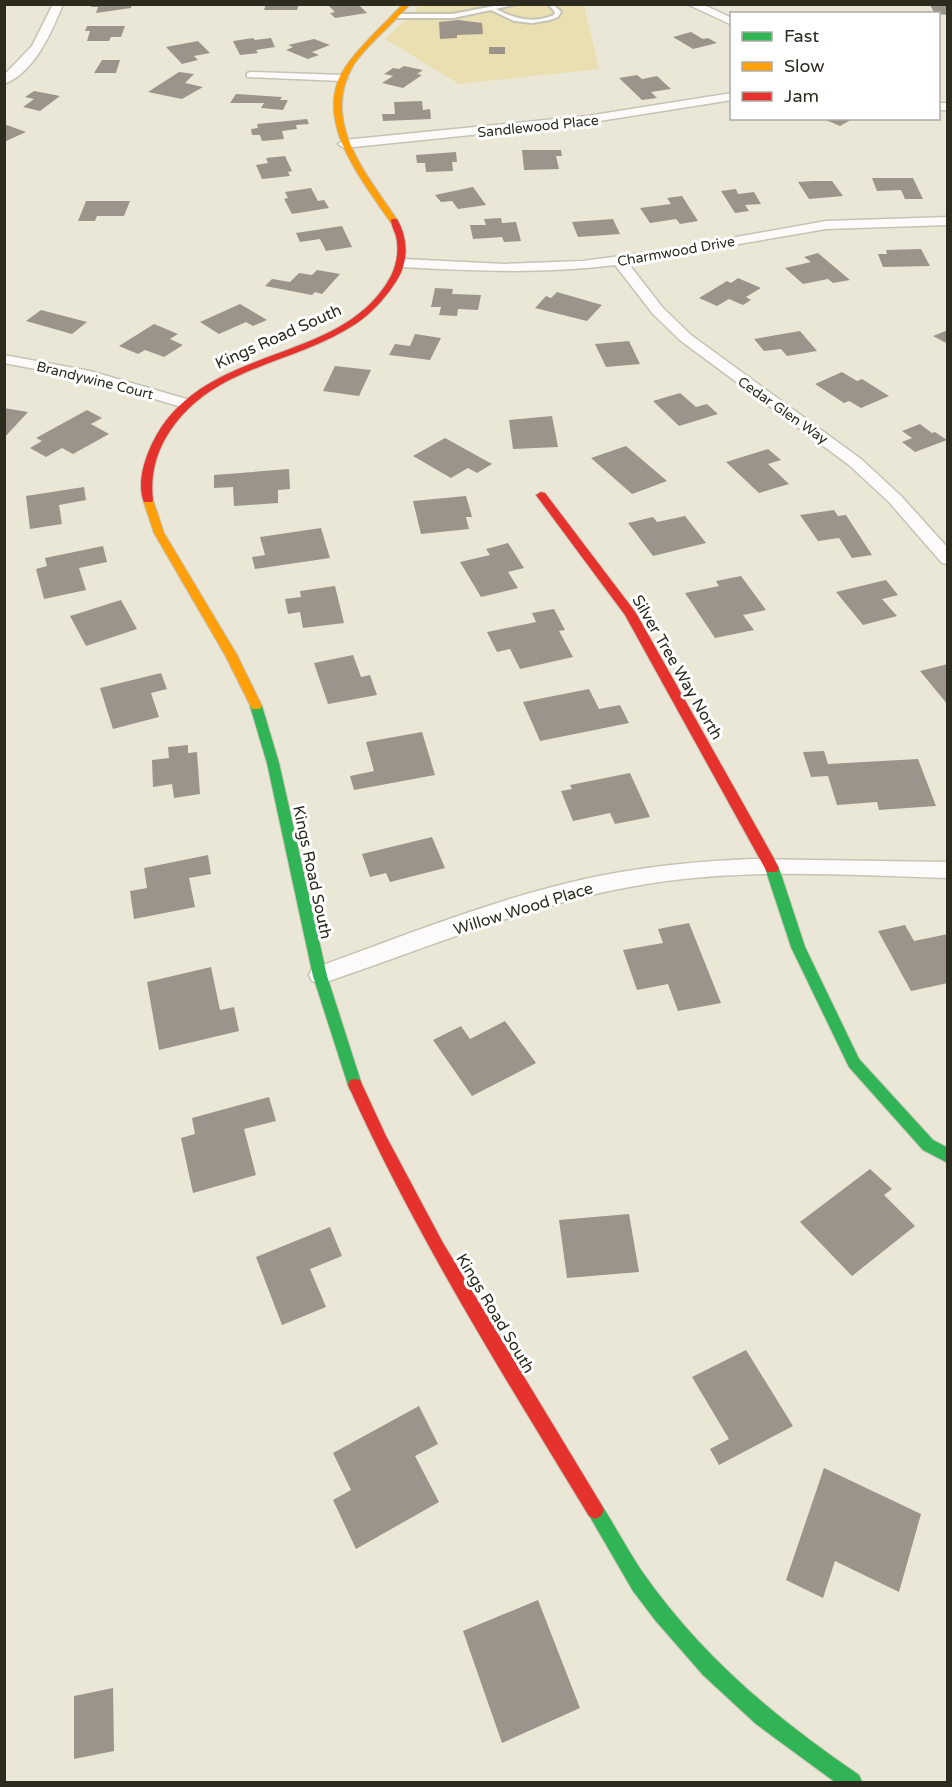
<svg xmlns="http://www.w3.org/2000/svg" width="952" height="1787" font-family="'Varela Round',sans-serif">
<rect width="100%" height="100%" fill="#ebe7d6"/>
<!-- green -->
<path fill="#e9dfb1" d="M419 5H584L599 69 459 84 385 39 415 11Z"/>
<!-- building -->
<path fill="#9c948b" d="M92 4H132L131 8 96 13 98 7H91Z
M266 4H299L297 10H264Z
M327 4H358L367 13 335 18 330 13 335 12Z
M930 5H948V15L935 14Z
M458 20 482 23 483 34 457 35V38L440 39 439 22Z
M87 26H125L121 37H111L109 41H87L90 31H85Z
M691 32 703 39 708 38 717 43 693 49 673 37Z
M253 38 255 40 271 38 275 47 256 50 258 53 240 55 233 41Z
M314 39 330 45 312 52 319 55 308 59 286 50 293 47 288 45Z
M198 41 210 53 194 56 198 60 182 64 166 47Z
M489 47H505V54H489Z
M102 60H120L116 73H94Z
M404 66 423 70 417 74 422 75 403 88 382 83 393 76 384 74 393 68 399 69Z
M179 72 194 74 185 83 203 87 182 99 148 92Z
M637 75 642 79 657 76 671 89 651 92 657 98 642 100 619 78Z
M34 91 60 96 40 111 23 107 34 99 25 97Z
M236 94 282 97 280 100H288L283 110 261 108 264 103H230Z
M422 101 423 110 430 109 431 119 383 121 382 114H395L394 102Z
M821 118H854L840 126Z
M307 119 309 124 296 125 297 129 282 131 284 139 262 141 260 135H252L251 129 258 128 257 124Z
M4 124 26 132 4 142Z
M522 150H561L562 156H556L559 169 524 170Z
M456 152 457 162H452L453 171 426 172 425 163H417L416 155Z
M285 156 292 171 288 172 290 176 262 179 256 165 268 163 266 158Z
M872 178H913L923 199H905L901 190 877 191Z
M813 181H832L843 196 809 199 798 182Z
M473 187 486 205 458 209 452 201 441 202 435 195Z
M311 188 318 201 324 200 329 208 292 214 284 199 288 198 285 192Z
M736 189 738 194 754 192 761 204 745 205 749 211 735 213 721 191Z
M682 196 698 221 680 224 676 219 650 223 640 208 671 204 667 198Z
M86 201H130L124 216H97L95 221H78Z
M501 218 502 223 516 222 521 241 504 242 502 237 473 239 470 225H486L484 219Z
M613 219 620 234 578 237 572 222Z
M342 226 352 247 326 251 320 239 300 242 296 233Z
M921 249 930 266 883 267 878 254H887L886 250Z
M818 253 850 280 833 283 828 279 803 284 785 268 811 262 804 257Z
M317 270 340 274 322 294 315 292 312 295 265 286 272 279 290 282 299 273 312 275Z
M738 278 761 288 746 297 751 300 743 305 729 299 717 306 699 298 727 281 731 283Z
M435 288 453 289 452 294 481 295 478 310 458 309 457 316 439 315 441 307H431Z
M557 292 602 305 587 321 535 308 546 296 551 298Z
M240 304 267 320 253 326 246 322 219 334 200 322Z
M41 310 87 322 72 334 26 321Z
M154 324 178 334 170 339 183 345 164 357 145 350 138 354 119 346Z
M948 330V344L933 336Z
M800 331 817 351 787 356 781 349 764 351 754 339Z
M415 334 441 338 430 360 389 355 395 344 410 346Z
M629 341 640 364 606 367 595 344Z
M335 366 371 370 359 396 323 391Z
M842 372 857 381 862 379 889 396 861 408 849 401 844 403 815 384Z
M680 393 696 407 707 404 718 414 679 426 653 401Z
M4 408 28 412 4 438Z
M87 410 102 418 91 424 109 434 73 454 62 448 46 457 30 448 42 441 36 438Z
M552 416 558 447 513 449 509 420Z
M920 424 932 433 935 432 947 440 915 452 902 442 912 438 902 431Z
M445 438 492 464 477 473 468 468 451 478 413 456Z
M626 446 667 481 632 494 591 458Z
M768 449 781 460 768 464 789 484 759 493 726 462Z
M289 469 290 489 278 490V503L234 506 233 487 214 488V475Z
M84 487 86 500 59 505 62 524 30 529 26 496Z
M466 496 472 517H466L469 529 421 534 413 501Z
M834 510 838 516 846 515 872 555 852 558 839 538 818 541 800 515Z
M685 516 706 543 653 556 628 523 653 517 657 522Z
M321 528 330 558 255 569 252 557 265 555 260 537Z
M508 543 524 568 508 572 518 588 481 597 460 562 490 555 486 549Z
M103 546 107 562 79 568 86 590 44 599 36 569 47 566 45 558Z
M741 576 766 610 743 615 754 630 715 638 685 593 719 586 716 581Z
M886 580 898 595 882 599 897 616 863 625 836 592Z
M335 586 344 623 303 628 300 612 288 614 285 599 301 597 300 591Z
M121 600 137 629 86 646 70 616Z
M554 609 565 630 559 631 573 657 520 669 510 649 497 652 487 632 536 622 532 613Z
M353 655 361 677 370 675 377 695 328 704 314 663Z
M948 664V705L920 671Z
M161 673 167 689 151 693 159 717 113 729 100 688Z
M589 689 599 709 620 705 629 723 540 741 523 702Z
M422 732 435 775 354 790 350 776 374 771 366 742Z
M188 745V753L197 752 200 794 174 798 172 784 153 787 152 760 169 758 168 747Z
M824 751 828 764 918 759 936 806 879 810 877 802 837 805 828 776 811 777 803 752Z
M630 773 650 817 615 824 610 813 573 821 561 791 572 789 570 785Z
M432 837 445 868 390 882 386 873 370 877 362 854Z
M208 855 211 874 189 878 195 907 134 919 130 891 147 888 144 868Z
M689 923 721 1003 678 1011 668 984 637 990 623 950 663 943 658 929Z
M905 925 914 941 948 934V983L911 991 878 931Z
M211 967 220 1010 234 1007 239 1031 159 1050 147 982Z
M505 1021 536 1063 472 1096 433 1040 461 1026 470 1039Z
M269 1097 276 1121 244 1129 256 1175 193 1193 181 1138 195 1134 192 1118Z
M870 1169 892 1189 884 1195 915 1226 852 1276 800 1222Z
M629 1214 639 1272 567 1278 559 1220Z
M330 1227 342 1256 310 1269 326 1307 282 1325 256 1257Z
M746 1350 793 1426 719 1465 710 1449 729 1439 692 1377Z
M419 1406 438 1444 415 1456 439 1502 356 1549 333 1500 351 1490 333 1453Z
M824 1468 921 1514 899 1592 835 1561 823 1598 786 1580Z
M538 1600 580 1708 502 1743 463 1631Z
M113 1688 114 1751 74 1759V1696Z"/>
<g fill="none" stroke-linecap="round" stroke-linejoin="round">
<!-- lane casing -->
<g stroke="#c6c3b5" stroke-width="4">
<path id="lane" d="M504 4H517L496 9C515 19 533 24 554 15L555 12 548 4H553L561 12 558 17 550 20 532 23 514 21 491 10 453 18H398L395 16 398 14H453Z"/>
</g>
<!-- street casing -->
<g stroke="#c6c3b5" stroke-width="3">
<path id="street" d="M53 4H63C52 32 34 73 4 84V75L32 46Z
M687 4H702L732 18V25Z
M251 72 342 75 348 78 342 81 247 77V73Z
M732 93V100L587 123 344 148 338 144 344 140 587 116Z
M938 103H948V110H938Z
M948 217V225L826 229 628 263 663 308 691 335 861 459 901 496 948 548V564L942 563 889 502 849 465 681 341 653 314 615 265C544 274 474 271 403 267L396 263 403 259 504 264 583 261 658 251 826 221Z
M4 355 90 371 190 400 193 403 185 408 88 379 4 363Z
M753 859 948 862V878C844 875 738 867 635 886 526 905 425 949 320 984L312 981 309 975 312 969C406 935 501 896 599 876 650 866 701 861 753 859Z"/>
</g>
<!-- fast casing -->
<g stroke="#c6c3b5" stroke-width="2">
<path id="fast" d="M256 702 262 706 279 763 327 976 362 1085 360 1090 355 1091 350 1090 348 1085 313 976 267 763 250 706Z
M772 863 779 868 805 947 859 1059 933 1140 948 1148V1163L923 1150 849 1067 791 947 765 868Z
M595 1501 601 1504C615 1526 627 1549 641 1570 699 1654 775 1718 859 1775L862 1782H835L756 1724 703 1675 655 1620 633 1591 586 1510 589 1504Z"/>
</g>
<!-- slow casing -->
<g stroke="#c6c3b5" stroke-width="2">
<path id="slow" d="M403 4H410C395 22 364 48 353 66 320 123 368 175 398 221L394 223H391C361 178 307 115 349 62 365 41 385 23 403 4Z
M148 497 153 500 164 533 237 655 262 706 260 709H252L225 655 154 533 143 500Z"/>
</g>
<!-- jam casing -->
<g stroke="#c6c3b5" stroke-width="2">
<path id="jam" d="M391 219H397C408 238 409 261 397 280 387 296 373 312 357 323 295 365 215 364 170 431 156 452 150 475 153 500L152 502H144C138 488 142 468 148 453 192 340 341 370 391 276 397 264 399 249 396 236 394 230 391 225 391 219Z
M541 492 545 493 636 613 777 864 779 868 777 872H767L625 615 536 495Z
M355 1079 360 1080 386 1136 443 1243 601 1504 604 1510 601 1516 595 1519 589 1516C503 1375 416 1236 348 1085L350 1080Z"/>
</g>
<!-- lane -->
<use href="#lane" fill="#fcfbf9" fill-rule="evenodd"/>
<!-- street -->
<use href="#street" fill="#fcfbf9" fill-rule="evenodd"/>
<!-- fast -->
<use href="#fast" fill="#30b455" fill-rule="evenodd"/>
<!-- slow -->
<use href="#slow" fill="#ff9f0a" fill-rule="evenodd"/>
<!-- jam -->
<use href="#jam" fill="#e5322d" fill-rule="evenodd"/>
</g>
<g text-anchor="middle" stroke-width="6" stroke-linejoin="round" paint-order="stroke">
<!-- far-street labels -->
<g font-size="14" fill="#2d2b1e" stroke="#fff">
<text transform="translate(538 126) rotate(-6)" y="5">Sandlewood Place</text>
<text transform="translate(676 251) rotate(-10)" y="5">Charmwood Drive</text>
<text transform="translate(95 380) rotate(14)" y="5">Brandywine Court</text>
<text transform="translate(783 410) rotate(35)" y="5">Cedar Glen Way</text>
</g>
<!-- street labels -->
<g font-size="16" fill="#2d2b1e" stroke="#fff">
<text transform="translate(278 336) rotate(-24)" y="6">Kings Road South</text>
<text transform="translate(678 667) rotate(60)" y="6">Silver Tree Way North</text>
<text transform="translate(313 872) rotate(78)" y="6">Kings Road South</text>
<text transform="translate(523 908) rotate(-17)" y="6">Willow Wood Place</text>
<text transform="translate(496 1313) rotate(59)" y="6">Kings Road South</text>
</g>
</g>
<!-- border -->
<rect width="952" height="1787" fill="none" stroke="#2d2b1e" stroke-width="12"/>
<!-- legend -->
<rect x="730" y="12" width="210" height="108" fill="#ffffff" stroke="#abaaa5" stroke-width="1.5"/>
<rect x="742" y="32" width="30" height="9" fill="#30b455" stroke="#abaaa5" stroke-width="1.5"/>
<text x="784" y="42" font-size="18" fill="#2d2b1e">Fast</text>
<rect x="742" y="62" width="30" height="9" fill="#ff9f0a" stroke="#abaaa5" stroke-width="1.5"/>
<text x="784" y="72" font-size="18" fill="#2d2b1e">Slow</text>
<rect x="742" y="92" width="30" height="9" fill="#e5322d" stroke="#abaaa5" stroke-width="1.5"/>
<text x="784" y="102" font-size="18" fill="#2d2b1e">Jam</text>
</svg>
